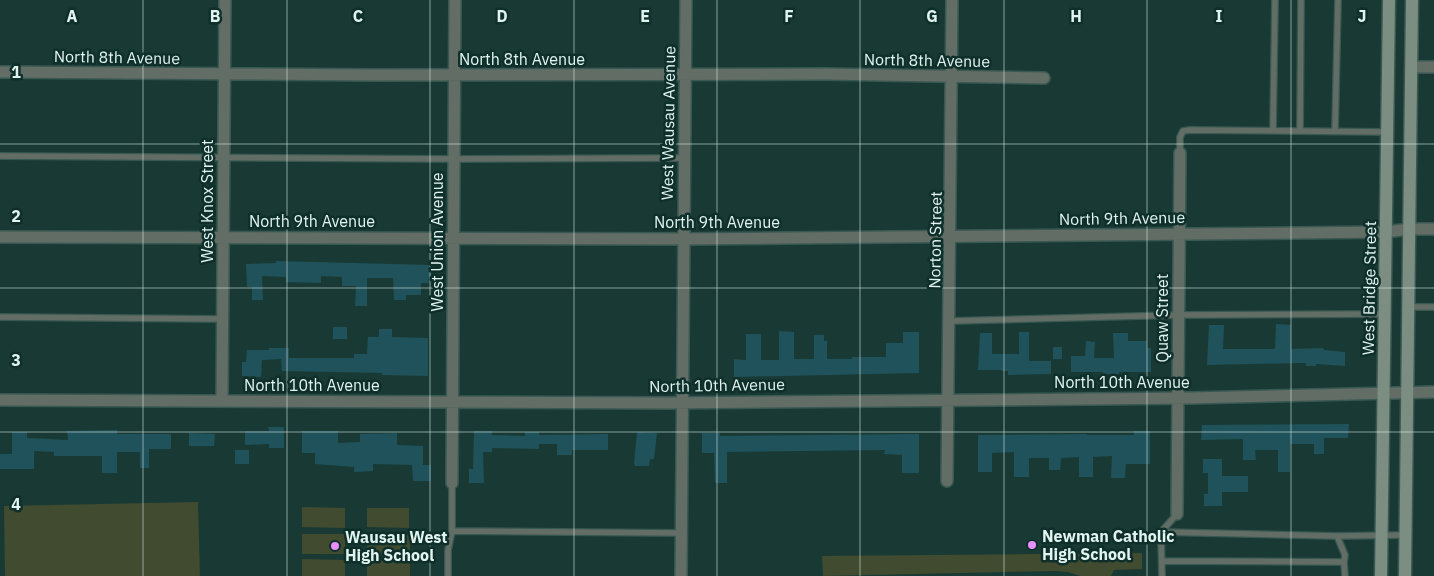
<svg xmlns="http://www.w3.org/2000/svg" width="1434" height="576" font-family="'IBM Plex Sans',sans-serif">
<rect width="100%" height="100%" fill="#193a34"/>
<!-- green -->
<path fill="#404b2f" d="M198 502 200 576H5L4 506Z
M302 507 345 508V528L302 527Z
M367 508H409V528L367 527Z
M302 534H345V554H302Z
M367 535H410V554H367Z
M1142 553V569L1114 570 1111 576H1080L1068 572 1056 571 823 576 822 556Z
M302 559 345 560V576H302Z
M367 560 410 561V576H367Z"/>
<!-- building -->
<path fill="#1f525a" d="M276 261 431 265V279H428L429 283H421V295H406V300H394L393 278H367V306H355L356 286H342V277L321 276V283L286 282V277L262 276 263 300H252V287H247L246 264 276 263Z
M1276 324 1291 325V349L1323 348 1324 350 1345 352V366L1316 364V366H1306V363H1299L1207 365 1209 325H1224L1223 349H1275Z
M333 327H347V339H333Z
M379 329H392V337L428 338V376L382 375V373L282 371 281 359 262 360 261 377 242 376V362H246L247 350H269V348H289V358H354V354H367L368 337H379Z
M779 331 794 332V359H814V335H824V341H827V359H852V357H886V343H903V332H919V373L734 377V359L746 360V334H761V360H779Z
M1019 332H1029V361H1051V374L1008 375V371H1001V370H978L980 333H992V354H1019Z
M1113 333H1128V341H1147V348H1151V372H1119V374H1103V372H1071V356H1085L1086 341 1095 342 1094 358H1114Z
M1053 347H1062V359H1053Z
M1349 424 1348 438H1324V454H1314V444H1290V472H1278V450H1255L1256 460H1243V439L1201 440 1202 425Z
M268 427H284V448H269V444L245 445V431H269Z
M117 430V434H171V449H149V468H140V452H117V473H102V456H54V452L34 451V469H0V454H12V432H27V438L68 440 67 431Z
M302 431H338V443L360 442V434L397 433V445L423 446V465H431V481H413L412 465 373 464V471L354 472V467L315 464V453H302Z
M474 431H492V435L525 436V432H539V435L608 434V450H572V455H557V444H539V449L492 448V452H483L484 483H469V469H473Z
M1134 431H1150V464H1126L1125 478H1111L1112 456 1093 457V477H1079V457L1061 458 1060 470H1049V458H1029V477H1014V452L992 453V472H978V435L1087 434V435H1134Z
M637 432 657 433 654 459H650L649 466H635L634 463Z
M189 433 215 434 214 446H189Z
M702 433H720V436L919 434V473H902V455L884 454 885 450 727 452V483H715L714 453H702Z
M235 450H249V464H235Z
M1203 459H1222V476H1248V492H1222V506H1204V494H1208V473H1203Z"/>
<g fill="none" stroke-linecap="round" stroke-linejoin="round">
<!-- lane casing -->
<g stroke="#395852" stroke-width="8">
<path id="lane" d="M1273 131 1275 0
M1300 131 1301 0
M1335 131 1338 0
M1180 153V137L1183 131 1190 130 1387 132
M0 156 454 159 684 158
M1409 307H1434
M0 317 223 319
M950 321 1178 315 1385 314
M452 531 681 533
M1161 532 1337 536 1405 535
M1163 561 1344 562 1345 555 1337 536
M1344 562 1345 576
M448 576V550L452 531V483
M1162 576 1161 532 1177 514"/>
</g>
<!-- street casing -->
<g stroke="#395852" stroke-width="14">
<path id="street" d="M1411 67H1434
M0 72 374 75 826 74 1044 78
M0 237 683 239 1386 232 1409 229H1434
M0 400 668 403 1191 398 1434 392
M222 401 225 0
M947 481 952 0
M452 483 455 0
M1177 514 1180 153
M681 576 686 0"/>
</g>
<!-- secondary casing -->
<g stroke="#395852" stroke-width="15">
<path id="secondary" d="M1381 576 1389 0
M1405 576 1412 0"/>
</g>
<!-- lane -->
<use href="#lane" stroke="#626d65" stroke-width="5.5"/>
<!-- street -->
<use href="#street" stroke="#626d65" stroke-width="11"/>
<!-- secondary -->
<use href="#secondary" stroke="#7c8d81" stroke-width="12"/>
</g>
<!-- grid -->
<path fill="none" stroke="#e2f4f0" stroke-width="1" stroke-opacity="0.55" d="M143 0V576M287 0V576M430 0V576M574 0V576M717 0V576M860 0V576M1004 0V576M1147 0V576M1291 0V576M0 144H1434M0 288H1434M0 432H1434"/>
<!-- markers -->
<g fill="#e88eff" stroke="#0e2f2a" stroke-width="2">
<circle cx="1032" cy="545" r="5"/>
<circle cx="335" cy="546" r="5"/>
</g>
<g text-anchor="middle" stroke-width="5" stroke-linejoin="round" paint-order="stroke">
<!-- street labels -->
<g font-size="16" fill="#e2f4f0" stroke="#0e2f2a">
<text transform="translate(117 57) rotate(1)" y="6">North 8th Avenue</text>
<text x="522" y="65">North 8th Avenue</text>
<text transform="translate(927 60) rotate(1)" y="6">North 8th Avenue</text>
<text transform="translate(668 123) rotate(-89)" y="6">West Wausau Avenue</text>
<text transform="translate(207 201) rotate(-90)" y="6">West Knox Street</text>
<text transform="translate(1122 218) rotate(-1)" y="6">North 9th Avenue</text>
<text x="312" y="227">North 9th Avenue</text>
<text x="717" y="228">North 9th Avenue</text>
<text transform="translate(935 240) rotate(-89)" y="6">Norton Street</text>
<text transform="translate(437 242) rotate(-90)" y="6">West Union Avenue</text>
<text transform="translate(1369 288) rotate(-89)" y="6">West Bridge Street</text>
<text transform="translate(1162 318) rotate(-90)" y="6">Quaw Street</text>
<text x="1122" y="388">North 10th Avenue</text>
<text x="312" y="391">North 10th Avenue</text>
<text transform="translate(717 385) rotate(-1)" y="6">North 10th Avenue</text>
</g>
<!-- poi labels -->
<g font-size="16" font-weight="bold" fill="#e2f4f0" stroke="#0e2f2a" text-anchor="start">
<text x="1042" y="542">Newman Catholic<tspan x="1042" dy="18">High School</tspan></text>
<text x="345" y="543">Wausau West<tspan x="345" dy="18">High School</tspan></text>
</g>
</g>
<g font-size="16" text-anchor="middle" font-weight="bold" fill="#e2f4f0" stroke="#0e2f2a" stroke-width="5" stroke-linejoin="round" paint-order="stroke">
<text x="72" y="22">A</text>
<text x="215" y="22">B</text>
<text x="358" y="22">C</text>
<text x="502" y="22">D</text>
<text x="645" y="22">E</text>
<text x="789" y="22">F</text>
<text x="932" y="22">G</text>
<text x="1076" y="22">H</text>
<text x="1219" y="22">I</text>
<text x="1362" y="22">J</text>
<text x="16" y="78">1</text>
<text x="16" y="222">2</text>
<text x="16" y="366">3</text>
<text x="16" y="510">4</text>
</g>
</svg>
